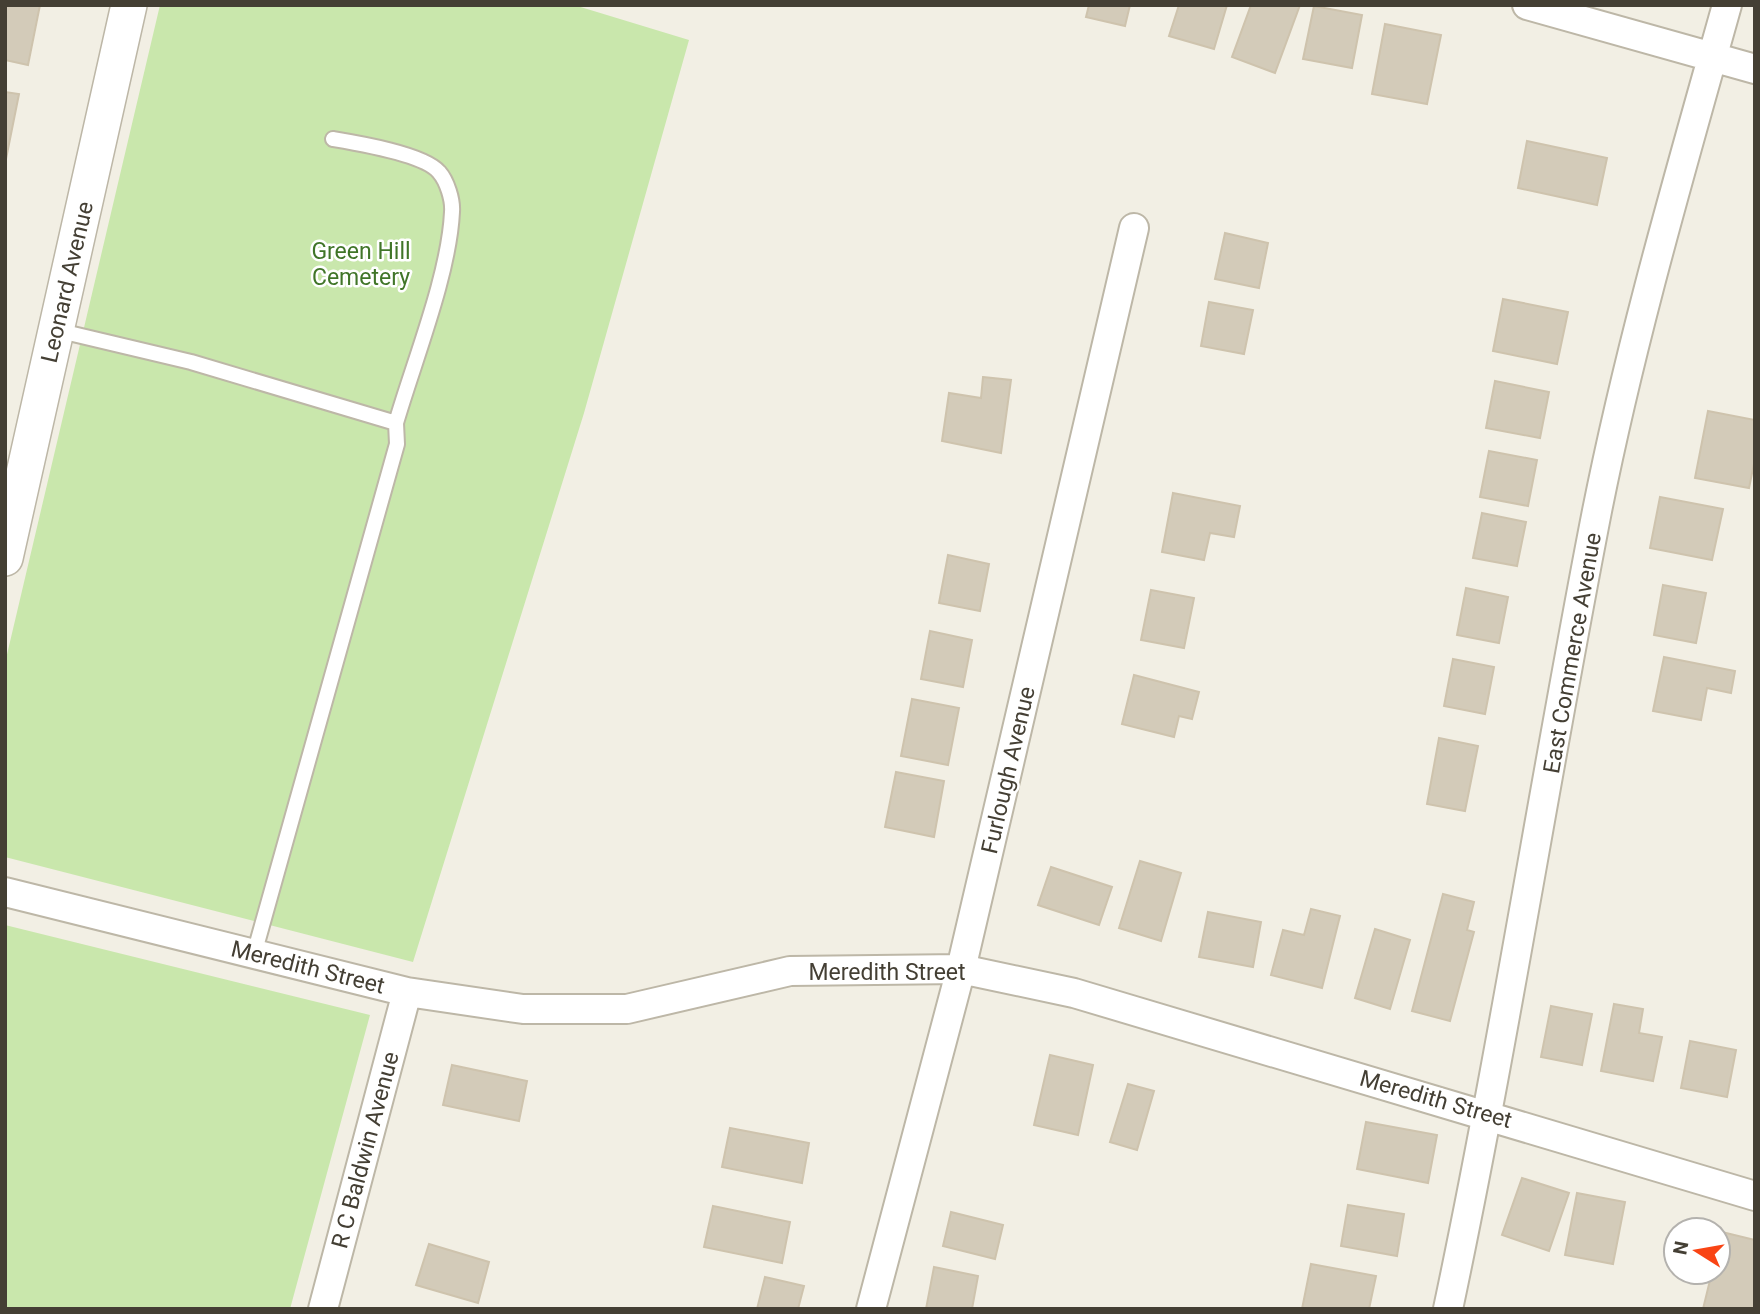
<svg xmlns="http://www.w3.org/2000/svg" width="1760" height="1314" font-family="Roboto,sans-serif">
<rect width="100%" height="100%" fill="#f2efe4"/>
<!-- green -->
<path fill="#c9e7ac" d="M160 5H574L689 40 584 413 413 962 5 857V663Z
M5 925 370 1015 290 1309H5Z"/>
<!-- building -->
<path fill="#d3cbb9" stroke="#cec3ad" stroke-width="2" d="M5 5H40L28 65 5 60Z
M1089 5H1130L1125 26 1086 17Z
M1179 5H1227L1214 49 1169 36Z
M1251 5H1300L1275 73 1232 57Z
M1314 6 1362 15 1352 68 1303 59Z
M1385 24 1441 35 1427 104 1372 94Z
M5 92 19 94 5 164Z
M1527 141 1607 158 1597 205 1518 188Z
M1225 233 1268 243 1259 288 1215 279Z
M1503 299 1568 312 1557 364 1493 351Z
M1209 302 1253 310 1244 354 1201 346Z
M983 377 1011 380 1001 453 942 441 949 393 981 398Z
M1495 381 1549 392 1540 438 1486 428Z
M1708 411 1755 420V459L1749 488 1695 478Z
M1489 451 1537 460 1528 506 1480 497Z
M1173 493 1240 506 1234 537 1210 533 1204 560 1162 552Z
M1660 497 1723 509 1712 560 1650 548Z
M1482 513 1526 522 1517 566 1473 558Z
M948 555 989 564 980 611 939 603Z
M1663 585 1706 593 1696 643 1654 635Z
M1466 588 1508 597 1499 643 1457 635Z
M1151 590 1194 598 1184 648 1141 640Z
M930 631 972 640 963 687 921 679Z
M1664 657 1735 671 1731 693 1707 688 1701 720 1653 711Z
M1453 659 1494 667 1485 714 1444 706Z
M1134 675 1199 692 1192 719 1179 716 1174 737 1122 724Z
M912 699 959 708 948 765 901 756Z
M1439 738 1478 746 1465 811 1427 804Z
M896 772 944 781 934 837 885 827Z
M1140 861 1181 873 1161 941 1119 928Z
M1051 867 1112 887 1099 925 1038 905Z
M1443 894 1474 902 1467 930 1474 932 1450 1021 1412 1011Z
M1311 909 1340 916 1322 988 1271 975 1283 930 1304 935Z
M1208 912 1261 922 1253 967 1199 957Z
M1375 929 1410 940 1390 1009 1355 998Z
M1614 1004 1643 1009 1639 1033 1662 1037 1653 1081 1601 1071Z
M1551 1006 1592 1014 1582 1065 1541 1057Z
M1690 1041 1736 1050 1727 1097 1681 1088Z
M1050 1055 1093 1065 1078 1135 1034 1125Z
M452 1065 527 1081 519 1121 443 1105Z
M1128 1084 1154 1091 1137 1150 1110 1142Z
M1366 1122 1437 1135 1428 1183 1357 1169Z
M730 1128 809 1143 802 1183 722 1167Z
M1522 1178 1569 1193 1549 1251 1502 1235Z
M1577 1193 1625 1202 1613 1264 1565 1255Z
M1348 1205 1404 1214 1397 1256 1341 1246Z
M713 1206 790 1222 782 1263 704 1247Z
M951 1212 1003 1225 995 1259 943 1246Z
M1722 1232 1755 1240V1309H1703L1712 1272H1718Z
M429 1244 489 1262 478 1303 416 1285Z
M1311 1264 1376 1276 1369 1309H1302Z
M934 1267 978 1276 972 1309H926Z
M765 1277 804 1286 798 1309H757Z"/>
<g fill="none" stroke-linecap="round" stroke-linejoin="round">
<!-- service casing -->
<g stroke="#bdb7a7" stroke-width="18">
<path id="service" d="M333 139C357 143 424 154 439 172 447 181 453 200 452 212 449 275 414 361 396 423
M56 330 191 362 396 423 397 444 254 954"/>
</g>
<!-- minor casing -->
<g stroke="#bdb7a7" stroke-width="32">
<path id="minor" d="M1527 5 1755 69
M5 892 407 992 523 1009H627L790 971 961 969 1074 993 1755 1196
M323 1309 407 992
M871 1309 961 969 1134 228
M1448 1309C1504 1044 1545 777 1597 511 1631 340 1680 173 1727 5"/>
</g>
<!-- tertiary casing -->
<g stroke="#bdb7a7" stroke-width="38">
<path id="tertiary" d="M5 558 129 5"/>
</g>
<!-- service -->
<use href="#service" stroke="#fff" stroke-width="14"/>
<!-- minor -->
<use href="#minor" stroke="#fff" stroke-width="28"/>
<!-- tertiary -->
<use href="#tertiary" stroke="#fff" stroke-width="35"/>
</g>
<g text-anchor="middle" stroke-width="5" stroke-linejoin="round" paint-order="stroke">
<!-- park labels -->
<g font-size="23" fill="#407528" stroke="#fff">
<text x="361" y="259">Green Hill<tspan x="361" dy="26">Cemetery</tspan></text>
</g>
<!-- street labels -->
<g font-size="23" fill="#443f34" stroke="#fff">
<text transform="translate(67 282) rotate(-77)" y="8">Leonard Avenue</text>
<text transform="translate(1572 653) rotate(-80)" y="8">East Commerce Avenue</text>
<text transform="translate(1008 770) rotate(-77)" y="8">Furlough Avenue</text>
<text transform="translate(308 967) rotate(14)" y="8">Meredith Street</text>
<text x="887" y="980">Meredith Street</text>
<text transform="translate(1436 1099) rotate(16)" y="8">Meredith Street</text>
<text transform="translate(365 1150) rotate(-75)" y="8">R C Baldwin Avenue</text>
</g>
</g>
<!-- border -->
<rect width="1760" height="1314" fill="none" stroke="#443f34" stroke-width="14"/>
<!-- north arrow -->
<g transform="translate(1697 1251) rotate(281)"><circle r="33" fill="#ffffff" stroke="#b4b2ae" stroke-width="2"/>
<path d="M0-5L12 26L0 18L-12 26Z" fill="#f94414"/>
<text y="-10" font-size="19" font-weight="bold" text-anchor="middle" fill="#443f34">N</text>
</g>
</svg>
